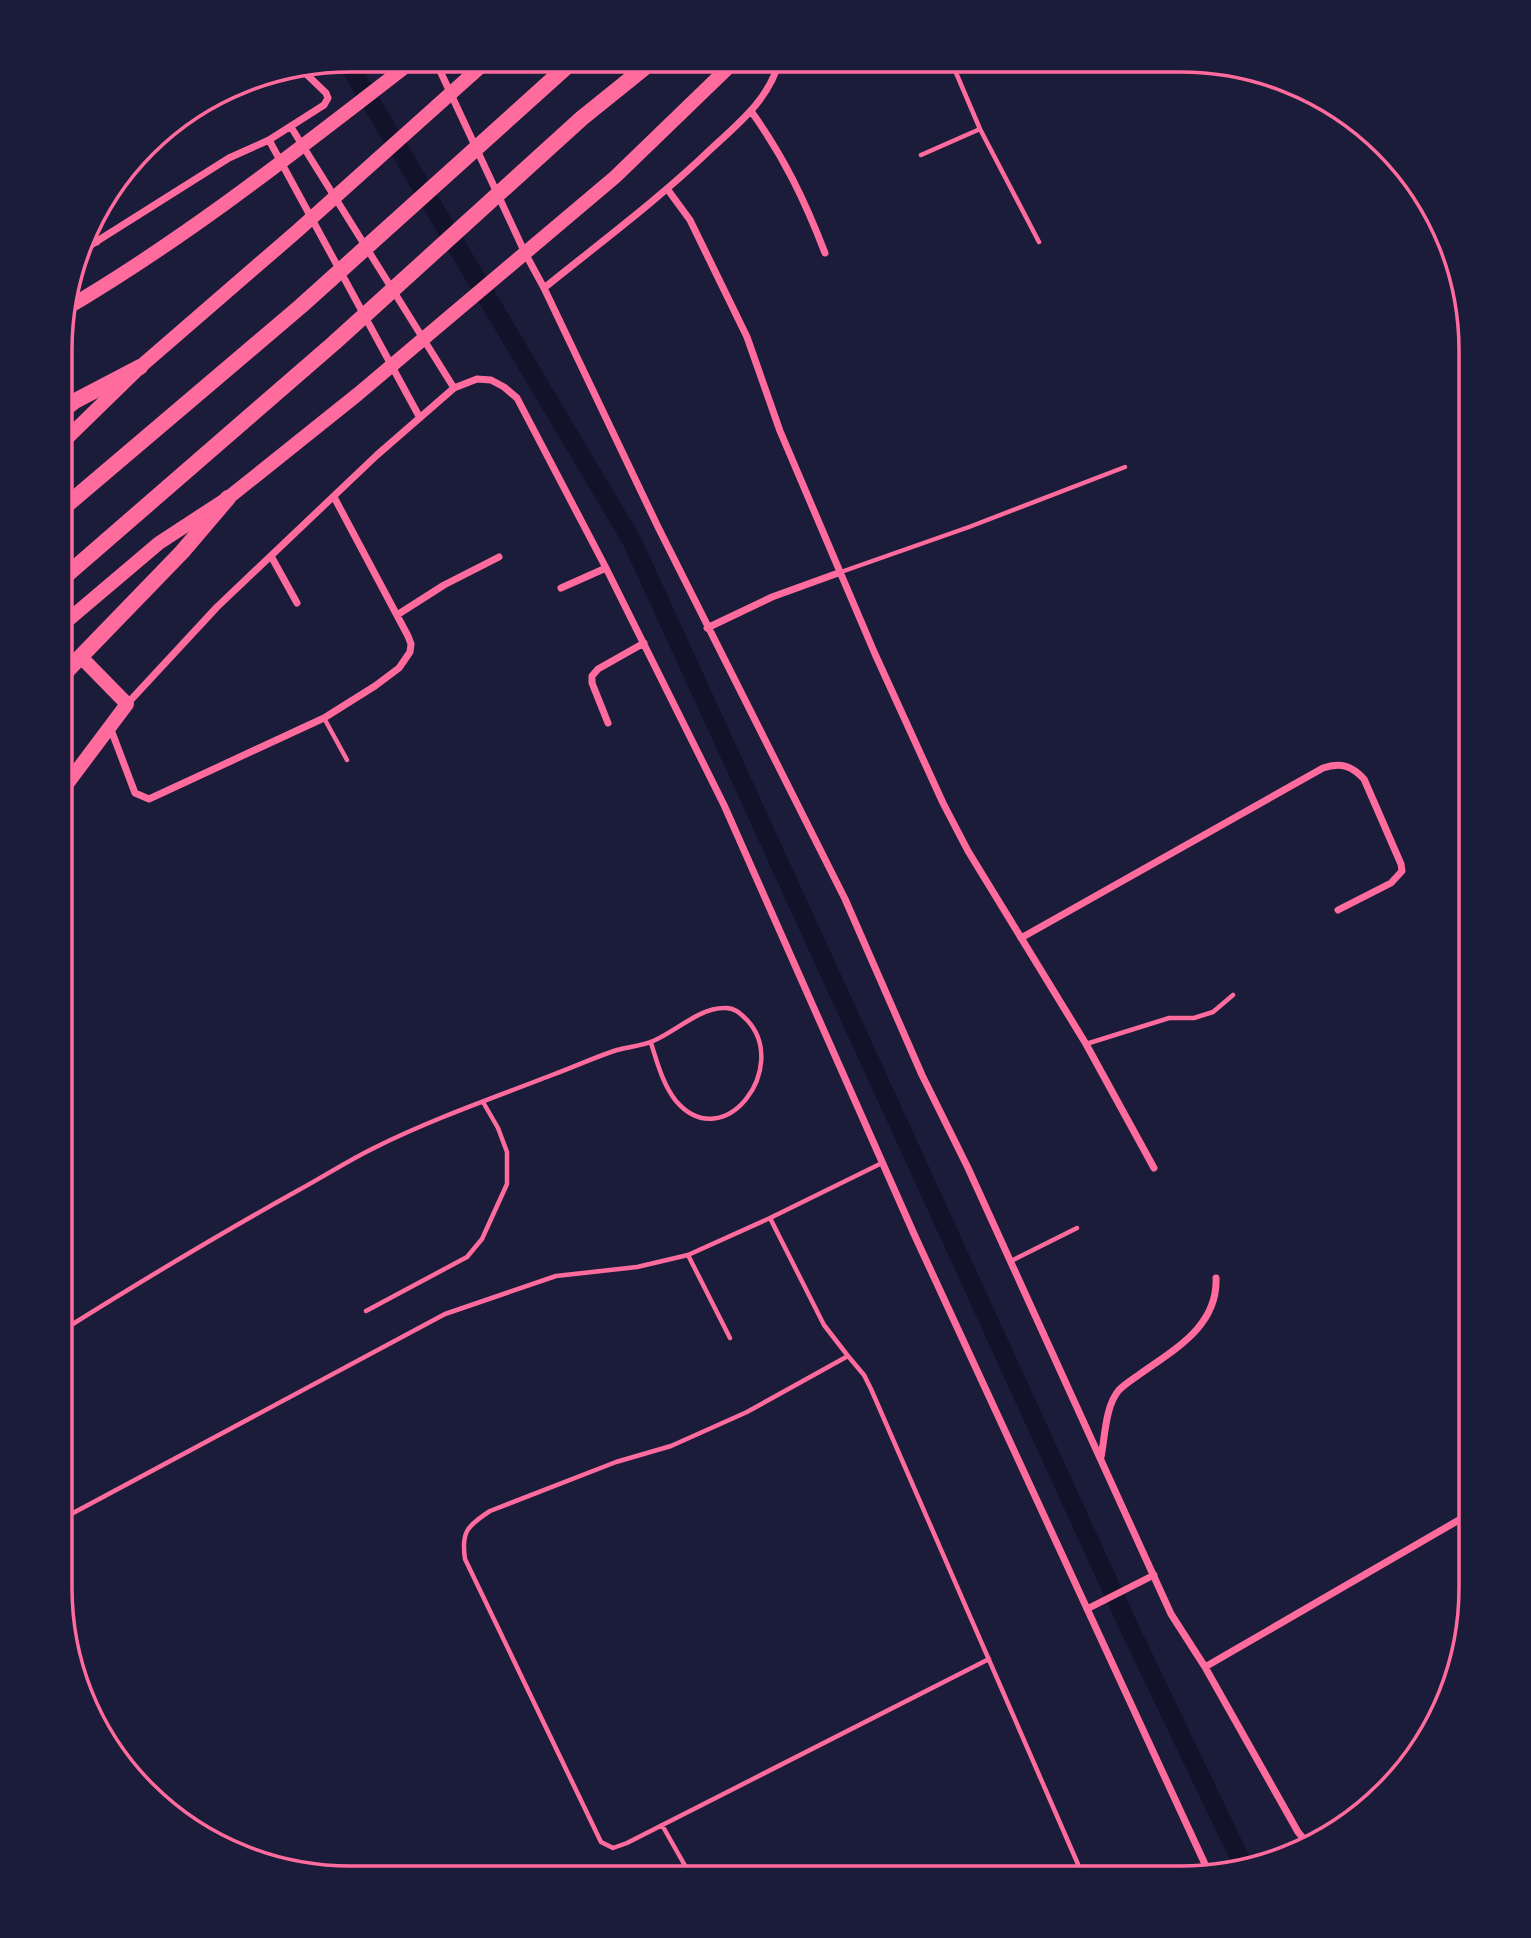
<svg xmlns="http://www.w3.org/2000/svg" width="1531" height="1938" font-family="Rubik,sans-serif">
<rect width="100%" height="100%" fill="#1b1b3a"/>
<g fill="none" stroke-linecap="round" stroke-linejoin="round">
<!-- canal -->
<path stroke="#12122b" stroke-width="19" d="M346 60 632 541 1128 1625 1243 1865"/>
<!-- service -->
<path stroke="#ff6b9d" stroke-width="4.5" d="M951 61 980 129 1039 242
M921 155 980 129
M841 572 969 527 1125 467
M324 718 347 760
M1086 1044 1169 1018H1194L1213 1012 1233 995
M770 1218 824 1325 848 1356 747 1412 671 1446 616 1462 490 1511C467 1526 461 1532 465 1559L601 1842 613 1848 627 1843 989 1659
M688 1255 730 1338
M1011 1261 1077 1228
M366 1311 467 1257 482 1239 507 1184V1152L498 1128 483 1102
M60 1332C138 1283 216 1236 297 1191 323 1177 349 1160 376 1147 432 1119 493 1098 552 1075 574 1067 595 1057 617 1050 628 1047 642 1046 653 1041 675 1032 699 1008 724 1008 734 1007 740 1013 747 1020 791 1067 724 1157 676 1101 663 1085 657 1062 651 1043
M848 1356 864 1375 871 1389 1084 1878
M60 1520 445 1314 556 1276 637 1267 688 1255 770 1218 882 1163
M662 1825 692 1878"/>
<!-- minor -->
<path stroke="#ff6b9d" stroke-width="7" d="M435 60 525 253 544 288C601 242 659 199 712 148 739 123 770 98 779 61
M751 111C784 157 805 201 825 253
M291 127 454 388
M269 140 420 418
M668 190 690 220 747 337 780 431 875 654 943 803 968 851 1086 1044 1154 1168
M90 229 97 242
M83 250 229 158 269 140 324 105 328 98 326 93 300 68
M544 288 658 527 845 899 922 1075 968 1168 1171 1614 1205 1667 1471 1513
M271 556 297 603
M561 588 606 568
M397 615 444 585 499 557
M707 628 772 597 841 572
M127 704 217 607 377 455 454 388 477 379 491 380 504 387 517 398 606 568 724 805 914 1234 1210 1875
M608 723 592 683V676L598 669 644 643
M110 727 135 793 149 799 324 718 375 686 399 668 410 652 411 644 408 636 334 497
M1021 938 1323 768C1341 762 1352 766 1364 779L1401 864 1402 871 1391 883 1338 910
M1101 1457C1105 1438 1105 1406 1119 1390 1125 1384 1133 1379 1140 1374 1175 1349 1218 1326 1216 1278
M1087 1609 1154 1575
M1205 1667 1298 1832 1309 1845"/>
<!-- secondary -->
<path stroke="#ff6b9d" stroke-width="14" d="M62 443 140 367 296 232 488 60
M61 626 159 543 228 498 358 394 615 177 735 61
M61 792 127 704 81 657"/>
<!-- primary -->
<path stroke="#ff6b9d" stroke-width="14" d="M62 311C187 238 300 148 414 60"/>
<!-- trunk -->
<path stroke="#ff6b9d" stroke-width="16" d="M62 411 75 401 140 367
M62 509 301 306 574 60
M62 579 334 343 582 118 654 60
M61 677 182 552 228 498"/>
</g>
<!-- crop -->
<path d="M0 0H1531V1938H0ZM350 72H1181A278 278 0 0 1 1459 350V1588A278 278 0 0 1 1181 1866H350A278 278 0 0 1 72 1588V350A278 278 0 0 1 350 72Z" fill="#1b1b3a" fill-rule="evenodd"/>
<path fill="none" stroke="#ff6b9d" stroke-width="3.5" d="M350 72H1181A278 278 0 0 1 1459 350V1588A278 278 0 0 1 1181 1866H350A278 278 0 0 1 72 1588V350A278 278 0 0 1 350 72Z"/>
</svg>
